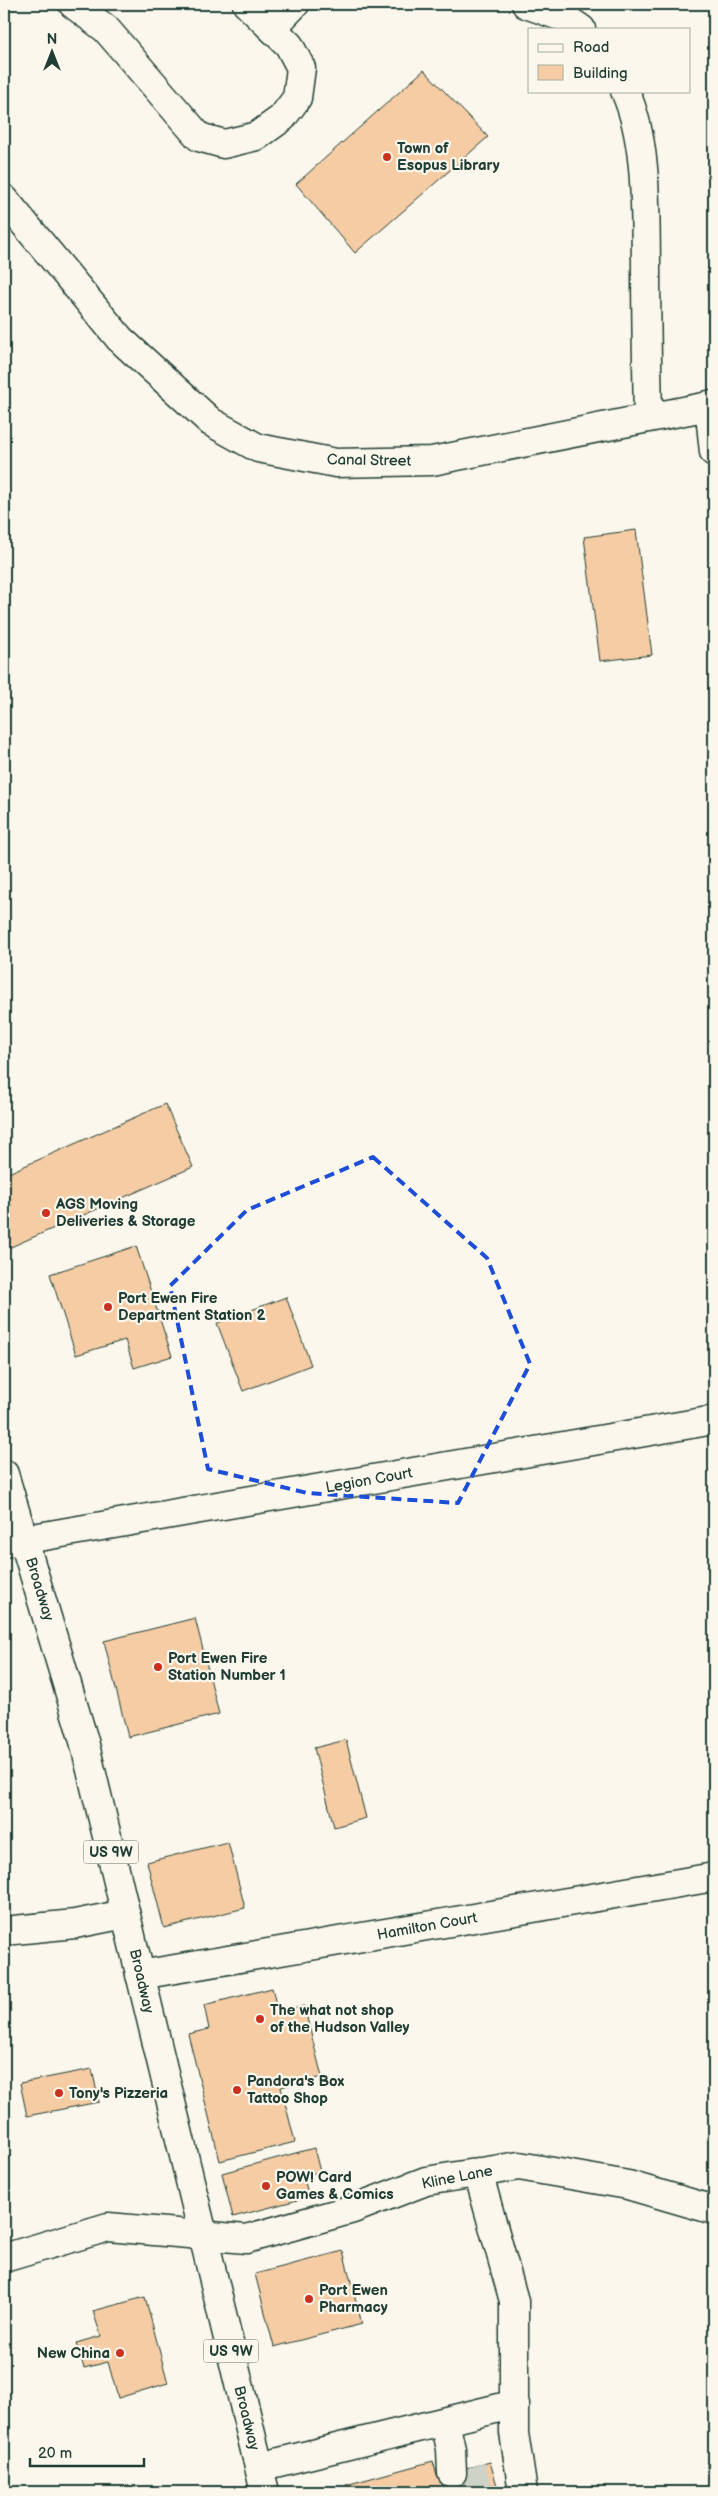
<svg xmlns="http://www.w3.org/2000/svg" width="718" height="2496" font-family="'Balsamiq Sans',sans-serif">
<rect width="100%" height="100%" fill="#fbf7ec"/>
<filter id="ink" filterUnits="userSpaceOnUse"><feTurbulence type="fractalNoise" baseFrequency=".02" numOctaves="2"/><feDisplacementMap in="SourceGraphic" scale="10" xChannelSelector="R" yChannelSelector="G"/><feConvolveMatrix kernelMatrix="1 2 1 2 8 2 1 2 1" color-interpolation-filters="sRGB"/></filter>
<g filter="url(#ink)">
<!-- building -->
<path fill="#f5cca4" stroke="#1f3d34" d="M424 70 488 137 355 253 296 184Z
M636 530 652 655 600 661 584 537Z
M165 1104 193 1167 4 1250V1175Z
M136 1246 172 1356 134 1368 125 1340 76 1355 50 1274Z
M286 1297 311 1365 243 1391 217 1323Z
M195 1618 219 1714 128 1737 104 1641Z
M346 1740 366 1818 334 1827 314 1748Z
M228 1842 245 1908 164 1928 147 1862Z
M272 1988 278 2013 304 2006 322 2077 281 2087 295 2142 220 2161 188 2034 209 2029 204 2005Z
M92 2069 99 2102 27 2116 20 2083Z
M314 2148 320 2172 303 2175 309 2197 233 2217 222 2173Z
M343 2251 362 2324 274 2347 255 2274Z
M145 2297 168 2383 118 2398 108 2362 84 2368 76 2343 101 2336 93 2311Z
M433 2461 437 2476 490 2462 499 2492H348L346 2485Z"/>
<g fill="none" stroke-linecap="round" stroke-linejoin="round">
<!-- minor-tunnel -->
<path stroke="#cfd2c7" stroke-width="28" stroke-dasharray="28 14" stroke-linecap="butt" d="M471 2467 479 2492
M452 2473 457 2492"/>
<!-- minor casing -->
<g stroke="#1f3d34" stroke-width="31">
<path id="minor" d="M73 4 106 29 199 137 224 144 257 136 282 118 297 98 301 68 289 45 247 4
M526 4 565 18 581 29
M272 28 295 4
M625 91C648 142 645 210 646 264 646 315 647 366 648 417
M4 199 120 339 211 422 258 448 336 463 432 461 714 405
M709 405 714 452
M4 1543 714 1420
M4 1931 75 1924 125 1914
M140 1975 714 1877
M478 2172 514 2301V2433L523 2492
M4 2258 108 2227 246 2239 353 2209 426 2181 519 2166 628 2185 714 2210
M445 2422 451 2449 452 2473
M259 2467 515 2404"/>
</g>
<!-- highway casing -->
<g stroke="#1f3d34" stroke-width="31">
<path id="highway" d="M4 1474 84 1741 265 2492"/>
</g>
<!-- minor -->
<use href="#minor" stroke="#fbf7ec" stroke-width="28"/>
<!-- highway -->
<use href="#highway" stroke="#fbf7ec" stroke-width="28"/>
</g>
</g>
<!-- marked area -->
<path fill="none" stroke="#1d4ed8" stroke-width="4" stroke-dasharray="10 6" stroke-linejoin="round" d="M373 1157 487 1258 530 1364 458 1503 307 1493 208 1469 170 1286 247 1210Z"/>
<!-- markers -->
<g fill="#c8321e" stroke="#fbf7ec" stroke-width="2">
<circle cx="387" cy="157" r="5"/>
<circle cx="46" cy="1213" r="5"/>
<circle cx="108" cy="1307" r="5"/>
<circle cx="158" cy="1667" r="5"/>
<circle cx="260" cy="2019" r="5"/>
<circle cx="237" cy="2090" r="5"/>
<circle cx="59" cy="2093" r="5"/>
<circle cx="266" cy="2186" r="5"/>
<circle cx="309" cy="2299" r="5"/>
<circle cx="120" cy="2353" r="5"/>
</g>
<g text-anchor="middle" stroke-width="4.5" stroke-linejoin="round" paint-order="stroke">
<!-- shield labels -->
<g fill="#fbf7ec" stroke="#61756b" stroke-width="1">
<rect x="83.5" y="1840.5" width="55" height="23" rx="4"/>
<rect x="203.5" y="2339.5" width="55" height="23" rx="4"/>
</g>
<g font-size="14" font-weight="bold" fill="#1f3d34">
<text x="111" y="1857">US 9W</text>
<text x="231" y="2356">US 9W</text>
</g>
<!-- poi labels -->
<g font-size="15" font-weight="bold" fill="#1f3d34" stroke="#fbf7ec" text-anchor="start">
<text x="397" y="153">Town of<tspan x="397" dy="17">Esopus Library</tspan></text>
<text x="56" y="1209">AGS Moving<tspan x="56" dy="17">Deliveries &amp; Storage</tspan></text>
<text x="118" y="1303">Port Ewen Fire<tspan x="118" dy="17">Department Station 2</tspan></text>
<text x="168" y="1663">Port Ewen Fire<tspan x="168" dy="17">Station Number 1</tspan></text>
<text x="270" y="2015">The what not shop<tspan x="270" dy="17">of the Hudson Valley</tspan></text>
<text x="247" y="2086">Pandora's Box<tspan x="247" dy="17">Tattoo Shop</tspan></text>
<text x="69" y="2098">Tony's Pizzeria</text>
<text x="276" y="2182">POW! Card<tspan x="276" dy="17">Games &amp; Comics</tspan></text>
<text x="319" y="2295">Port Ewen<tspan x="319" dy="17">Pharmacy</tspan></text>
<text x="110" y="2358" text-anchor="end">New China</text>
</g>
<!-- street labels -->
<g font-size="15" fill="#1f3d34" stroke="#fbf7ec">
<text transform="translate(369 460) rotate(1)" y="5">Canal Street</text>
<text transform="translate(369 1480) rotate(-10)" y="5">Legion Court</text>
<text transform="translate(40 1589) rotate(73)" y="5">Broadway</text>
<text transform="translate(427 1926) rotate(-10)" y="5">Hamilton Court</text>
<text transform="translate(142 1981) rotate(77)" y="5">Broadway</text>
<text transform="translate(457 2177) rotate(-11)" y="5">Kline Lane</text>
<text transform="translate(247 2418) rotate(76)" y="5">Broadway</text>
</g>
</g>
<!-- margin -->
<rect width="718" height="2496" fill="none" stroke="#fbf7ec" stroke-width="20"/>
<rect x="10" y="10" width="698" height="2476" fill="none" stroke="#1f3d34" stroke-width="2" filter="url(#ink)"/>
<!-- legend -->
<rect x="528" y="28" width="162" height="65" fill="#fbf7ec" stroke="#a3ada2"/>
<rect x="538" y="44" width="25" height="8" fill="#fbf7ec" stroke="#a3ada2"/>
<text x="573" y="52" font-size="15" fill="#1f3d34">Road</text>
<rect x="538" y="65" width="25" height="15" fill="#f5cca4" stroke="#a3ada2"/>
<text x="573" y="78" font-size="15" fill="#1f3d34">Building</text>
<!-- north arrow -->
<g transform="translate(52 52)" stroke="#fbf7ec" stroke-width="4" paint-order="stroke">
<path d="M0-4L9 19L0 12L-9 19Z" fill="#1f3d34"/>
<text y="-8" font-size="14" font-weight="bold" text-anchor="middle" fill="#1f3d34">N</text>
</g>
<!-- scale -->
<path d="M30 2458v8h114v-8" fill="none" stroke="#1f3d34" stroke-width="2.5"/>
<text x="38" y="2458" font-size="15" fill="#1f3d34" stroke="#fbf7ec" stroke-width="4" paint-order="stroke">20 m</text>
</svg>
